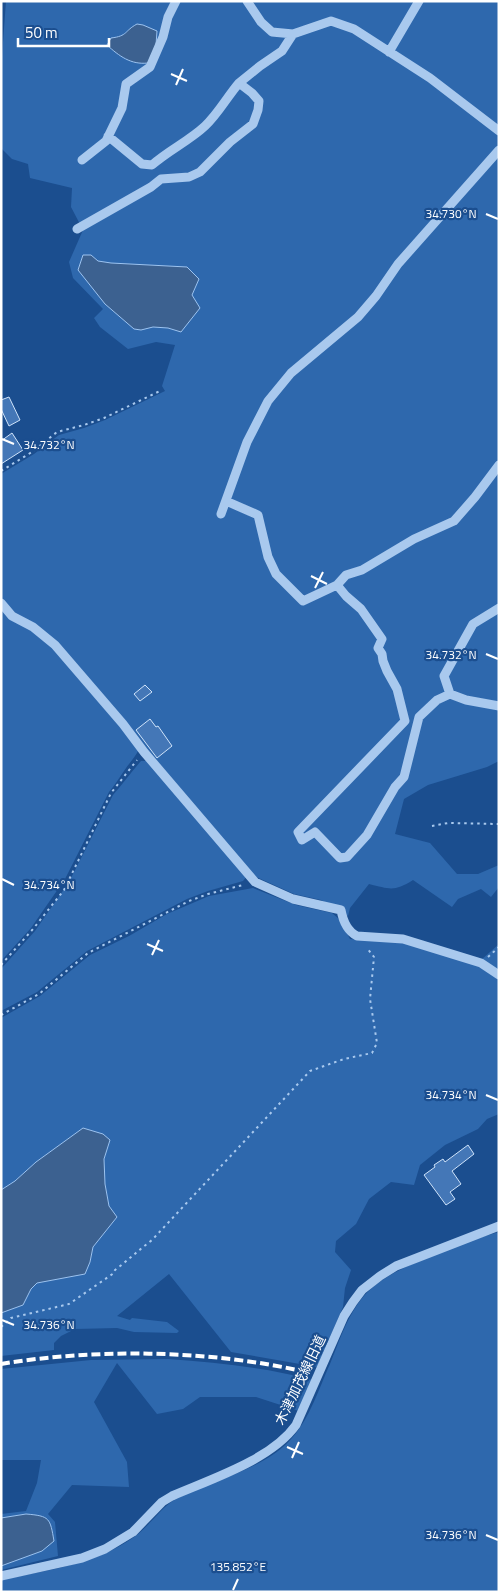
<svg xmlns="http://www.w3.org/2000/svg" width="500" height="1593" font-family="'Titillium Web','Noto Sans JP',sans-serif">
<rect width="100%" height="100%" fill="#1b4e8f"/>
<!-- green -->
<path fill="#2e68ad" d="M6 1H499V761L487 767 428 785 404 799 395 834 430 843 457 874H478L499 865V887L491 897 481 889 458 899 452 907 413 880C394 892 390 889 369 884L350 908 348 916 321 900 294 894 254 876 57 642 15 613 1 598V474L34 454 59 435 84 428 105 420 165 391 162 386 175 345 156 342 128 349 100 327 94 318 103 309 73 278 69 262 83 230 71 207 72 188 30 178 28 164 12 159 1 148V70Z
M1 609 31 630 52 647 139 749C135 758 129 763 124 771 119 778 115 785 109 792L65 879 31 928 1 961Z
M141 761H148L247 876 243 881 208 891 187 899 87 951 37 992 1 1011V969L35 931 69 882 113 795C123 784 131 772 141 761Z
M253 888 296 905 332 913 339 919 350 939 403 943 477 965 499 980V1114L487 1119 478 1129 445 1145 420 1165 414 1185 391 1182 369 1199 356 1224 336 1241 335 1252 351 1270 345 1288 343 1307 317 1367 231 1352 169 1274 117 1316 130 1320 132 1318 167 1322 179 1331 177 1333 134 1332 117 1328 75 1329 61 1336 54 1343V1350L1 1356V1313L23 1305 31 1289 37 1283 85 1274 90 1262 93 1247 117 1217 109 1206 105 1184 104 1159 110 1140 83 1128 36 1162 15 1181 1 1190V1018L40 996 90 955 129 936 167 914 209 896Z
M499 944V970L481 960Z
M499 1232V1592H1V1580C46 1570 95 1565 134 1537 149 1527 160 1508 176 1499 212 1480 264 1470 292 1438 310 1418 319 1388 330 1364 338 1344 345 1323 357 1305 375 1278 405 1267 435 1255 456 1246 477 1238 499 1232Z
M168 1359C218 1363 265 1367 313 1380L299 1411 256 1397H200L183 1409 157 1414 117 1363 94 1402 127 1462 129 1487 72 1485 48 1514 55 1522 58 1556 1 1570V1566L42 1551 26 1514 1 1518V1514L26 1511 37 1483 41 1460H1V1369L91 1360Z"/>
<!-- water -->
<path fill="#3c6190" stroke="#9cc3f0" d="M137 24 143 25 157 31 156 45 148 63C131 65 119 56 107 45L111 38C128 36 124 31 137 24Z
M83 255H91L98 261 111 263 187 267 199 279 192 295 200 308 181 332 168 328 153 327 141 330 134 329 105 304 78 270Z
M83 1128 103 1134 110 1140 104 1159 105 1184 109 1206 117 1217 93 1247 90 1262 85 1274 37 1283 31 1289 23 1305 1 1313V1190L15 1181 36 1162Z
M26 1514C50 1516 50 1518 54 1541L42 1551 1 1566V1518Z"/>
<!-- building -->
<path fill="#4477b7" stroke="#cfe3fa" d="M9 397 20 420 9 426 1 409V400Z
M12 433 23 450 1 464V441Z
M145 685 152 692 140 701 134 694Z
M150 719 156 727 158 726 172 746 157 758 136 730Z
M468 1145 474 1154 452 1171 461 1184 450 1192 455 1199 446 1205 424 1175 435 1167 434 1165 443 1159 445 1162Z"/>
<g fill="none" stroke-linecap="round" stroke-linejoin="round">
<!-- path -->
<path stroke="#a9c9ee" stroke-width="2" stroke-dasharray="2.5 4" stroke-linecap="butt" d="M1 471 32 452 57 432 84 425 104 418 162 390
M432 826 448 823 499 824
M488 957 499 947
M1 965 33 929 64 890 111 793 137 760
M1 1015 39 994 88 953 189 901 208 894 243 885
M1 1327 11 1318 69 1304 114 1273 115 1270C128 1260 139 1250 152 1240L310 1071 344 1059 372 1053 377 1043 370 999 374 957 367 948"/>
<!-- minor -->
<path stroke="#a9c9ee" stroke-width="9" d="M247 1 261 22 272 32 293 34 331 21 354 29 430 78 499 131
M389 52 419 1
M108 136 142 164 152 165C169 150 189 141 205 126 218 114 227 97 239 83
M82 160 106 141 122 108 126 84 150 67 163 37 168 17 176 1
M77 229 151 187 161 179 189 177 200 172 230 142 253 124 258 110 259 101 252 93 239 83 260 66 282 51 293 34
M226 501 258 515 268 557 276 574 303 601 337 585 346 596 361 609 382 639 378 648 382 654 383 661 387 671 397 689 405 721 298 832 302 840 315 832 340 858 347 857 367 835 395 787 404 777 419 717 437 700 450 694 466 700 499 706
M221 514 247 442 268 401 291 373 358 317 376 296 398 264 499 150
M337 585 346 575 362 570 414 539 454 521 475 497 499 465
M1 603 12 616 33 627 55 645 123 724 144 752 255 882 293 899 341 910C343 921 347 931 357 936L403 939 481 963 499 975
M450 694 444 676 473 624 499 608
M1 1576 82 1558 105 1549 133 1532 162 1502 172 1496C211 1479 271 1460 296 1425L344 1316 353 1302 362 1290 380 1276 396 1266 499 1226"/>
<!-- rail -->
<path stroke="#fff" stroke-width="4" stroke-dasharray="9 4" stroke-linecap="butt" d="M1 1364C97 1348 212 1350 306 1372"/>
</g>
<!-- ticks -->
<path fill="none" stroke="#fff" stroke-width="2" d="M171 74 187 81M176 85 183 69M486 214 498 219M2 439 14 444M311 576 327 584M315 588 323 572M486 654 498 659M2 879 14 885M147 944 163 951M152 955 159 940M486 1095 498 1100M2 1320 14 1325M287 1447 303 1454M292 1458 299 1442M486 1535 498 1540M233 1590 238 1579"/>
<g text-anchor="middle" stroke-width="4.5" stroke-linejoin="round" paint-order="stroke">
<!-- street labels -->
<g font-size="14" fill="#fff" stroke="#1b4e8f">
<text transform="translate(300 1380) rotate(-64)" y="5">木津加茂線旧道</text>
</g>
</g>
<g font-size="12" text-anchor="middle" fill="#fff" stroke="#1b4e8f" stroke-width="4.5" stroke-linejoin="round" paint-order="stroke">
<text x="451" y="218">34.730°N</text>
<text x="49" y="449">34.732°N</text>
<text x="451" y="659">34.732°N</text>
<text x="49" y="889">34.734°N</text>
<text x="451" y="1099">34.734°N</text>
<text x="49" y="1329">34.736°N</text>
<text x="451" y="1539">34.736°N</text>
<text x="238" y="1571">135.852°E</text>
</g>
<!-- border -->
<rect width="500" height="1593" fill="none" stroke="#ffffff" stroke-width="5"/>
<!-- scale -->
<path d="M18 38v8h91v-8" fill="none" stroke="#ffffff" stroke-width="2.5"/>
<text x="25" y="38" font-size="15" fill="#ffffff" stroke="#1b4e8f" stroke-width="4" paint-order="stroke">50 m</text>
</svg>
